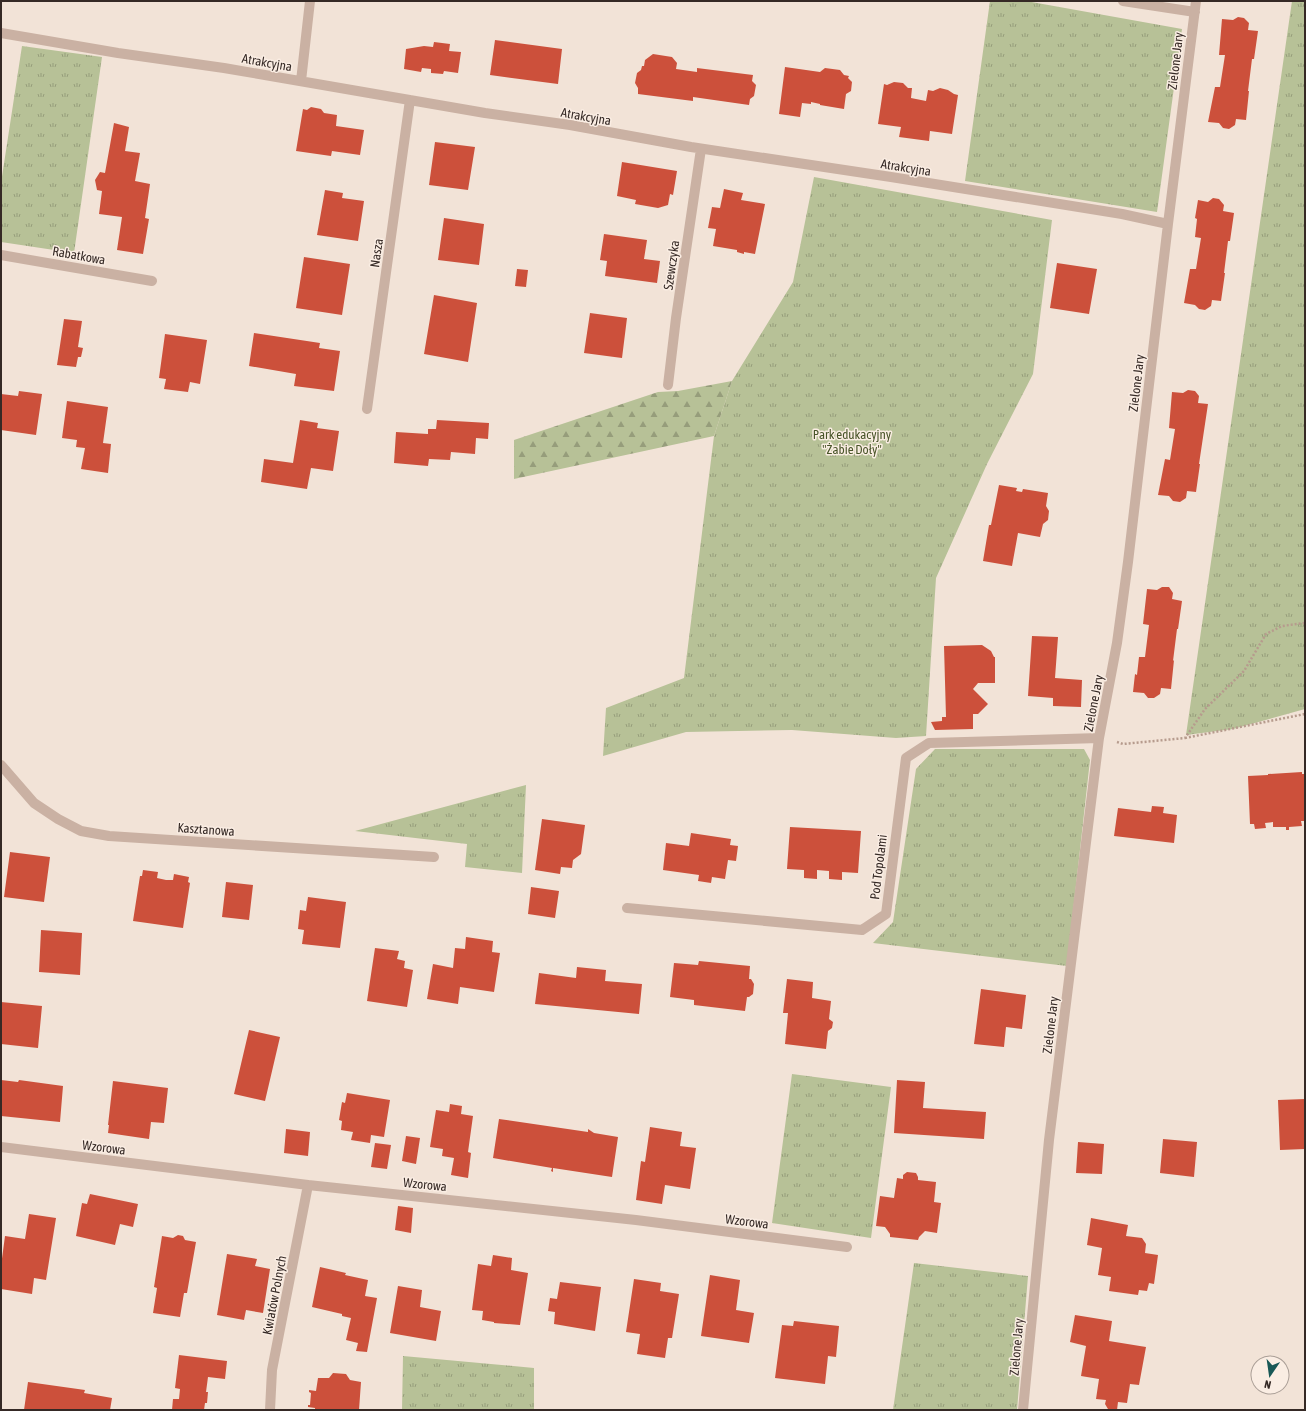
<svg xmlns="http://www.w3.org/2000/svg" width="1306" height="1411" font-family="'Asap Condensed',sans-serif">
<defs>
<pattern id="grass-tufts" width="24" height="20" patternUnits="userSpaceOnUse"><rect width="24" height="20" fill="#b7c197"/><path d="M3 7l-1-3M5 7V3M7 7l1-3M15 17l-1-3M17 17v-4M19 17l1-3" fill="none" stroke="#969d7b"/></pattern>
<pattern id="forest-firs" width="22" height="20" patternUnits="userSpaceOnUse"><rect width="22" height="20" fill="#b7c197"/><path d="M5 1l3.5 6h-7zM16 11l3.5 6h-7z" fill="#969d7b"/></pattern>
</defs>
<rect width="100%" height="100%" fill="#f2e3d7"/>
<!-- grass -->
<path fill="url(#grass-tufts)" d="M990 1H1026L1182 29 1157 212 965 181Z
M1292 1H1305V709L1233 729 1186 735Z
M22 46 102 57 74 253 1 242V183Z
M814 177 1052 220 1033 374 987 464 936 578 926 736 896 738 792 730 686 732 603 756 606 708 684 678 714 436 732 381 793 282Z
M935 749H1084L1090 760 1067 966 873 943 893 922 916 769Z
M526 785 522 873 465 867 467 844 355 831Z
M792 1074 891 1087 871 1238 772 1223Z
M914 1263 1028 1276 1017 1410H893Z
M403 1356 534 1368V1410H402Z"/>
<!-- forest -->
<path fill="url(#forest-firs)" d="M732 381 714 436 514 479V440L658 392 678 391Z"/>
<!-- building -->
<path fill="#cc503b" d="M1238 17 1244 18 1249 23 1248 30 1258 31 1254 59H1252L1248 91H1249L1246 120 1236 119 1235 125 1229 129 1223 128 1219 123 1208 122 1215 87H1220L1225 55H1219L1222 19 1233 20Z
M495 40 562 49 558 84 490 75Z
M434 42 450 44 449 51 461 52 458 73 444 71 443 74 431 73V69L422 68 421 72 404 69 406 49 424 46 433 47Z
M653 54 672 57 677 63 676 69 697 72V68L753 75 752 81 756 85 754 96 750 99 749 105 693 97V101L638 94V88L635 83 637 73 641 70 642 66H644L645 60Z
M785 67 820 72 825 68 840 70 844 75 849 76 848 78 852 82 851 91 846 94 844 109 820 105V104L811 102V104L802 103 800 117 779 114Z
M894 82 903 83 908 88H912L911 98 926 101 928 90 933 91 940 88 948 90 954 94 958 95 952 134 930 131 929 141 899 137 901 127 878 124 884 84 887 85Z
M311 107 321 109 324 113 337 115 336 126 364 130 360 155 332 151 331 156 296 151 303 109 307 110Z
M114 123 129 127 125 151 140 153 135 181 150 184 145 218 149 219 143 254 117 250 122 217 99 214 102 191 97 190 95 180 100 172 105 173Z
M435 142 475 147 468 190 429 185Z
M622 162 677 171 673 195 670 194 668 205 658 208 635 204 636 200 617 196Z
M724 189 743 193 741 200 765 204 755 254 744 252V254L737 252V250L713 246 716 229 708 228 712 207 720 208Z
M325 190 343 193 342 198 364 201 358 241 317 235Z
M1213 198 1219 199 1224 205 1223 211 1234 213 1230 241H1228L1224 273H1225L1221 301 1212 300 1211 306 1205 310 1199 309 1195 305 1184 303 1190 269H1196L1201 238 1195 237 1197 219 1195 218 1198 200 1208 202Z
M444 218 484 224 479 265 438 260Z
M604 234 647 240 644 259 660 261 657 283 605 276 607 261 600 260Z
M304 257 350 264 342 315 296 308Z
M1057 263 1097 269 1089 314 1050 308Z
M517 269 528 270 526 287 515 286Z
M434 295 477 303 468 362 424 354Z
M590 313 627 318 622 358 584 353Z
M64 319 82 321 78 347 83 348 81 357H78L76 367 57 365Z
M254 333 320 343 319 348 340 351 334 391 294 386 296 374 249 366Z
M165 334 207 340 200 384 190 382 188 392 164 389 166 379 159 378Z
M1188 390 1195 391 1199 396 1198 403 1208 404 1199 464H1200L1196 492 1187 491 1186 498 1180 502 1173 501 1169 496 1158 495 1165 459 1170 460 1175 429 1169 428 1172 392 1183 393Z
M19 391 42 394 36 435 1 430V394L18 396Z
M67 401 108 407 103 443 111 444 108 473 81 469 85 448 76 447 77 440 62 438Z
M300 420 318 423 317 428 339 431 333 471 311 468 307 489 261 482 264 459 293 463Z
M437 420 489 423 488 439 476 438 475 454 451 452 450 460 429 459 428 466 394 463 396 432 428 434V429H436Z
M999 485 1017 488 1016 491 1022 492 1023 489 1048 493 1046 506 1049 511 1048 520 1043 524 1040 537 1018 533 1012 566 983 561 989 525H991Z
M1162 587H1169L1173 593 1172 599 1182 601 1178 629H1177L1173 661 1174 660 1171 689 1161 688 1160 694 1154 698H1148L1144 693 1133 692 1135 674 1137 675 1139 657H1145L1149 625 1143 624 1147 589 1157 590Z
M1032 636 1058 637 1055 678 1082 680 1081 707 1053 706V698L1028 696Z
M982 645 991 651 994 657H995V683H978L973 689 988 704 978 714H973V729L935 730 931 722 942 721V717H946L944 646Z
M1302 772V774H1305V821H1301L1302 826 1289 827V830H1286V827H1273V822L1265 823 1266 828 1255 829 1254 824H1250L1248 776 1268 775V774Z
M1152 806 1164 807 1163 813 1177 815 1174 843 1114 836 1118 808 1151 812Z
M542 819 585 825 581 854 573 860 572 868 561 867 560 874 535 870Z
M790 827 861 831 858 873 842 872V880L829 879V871L817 870V879L804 878V870L787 869Z
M691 833 731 839 730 845 738 846 736 861 728 860 725 879 712 877 711 883 698 881 699 875 663 870 666 843 689 846Z
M10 852 50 857 44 902 4 897Z
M143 870 158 872 157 878 166 880H173L174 874 189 877 188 882 190 883 183 928 133 921 140 876H142Z
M226 882 253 885 249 920 222 917Z
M531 887 559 891 555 918 528 914Z
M308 897 346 902 340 948 302 944 304 930 298 929 300 910 306 911Z
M41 930 82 933 80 975 39 972Z
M466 937 493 941 492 952 500 953 494 992 460 987 458 1004 427 999 433 964 453 968 455 948 465 949Z
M375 948 399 951 397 959 405 961 404 968 413 970 407 1007 367 1001Z
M699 961 750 966 749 979H751L754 984 753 994 749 997H747L745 1011 694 1005V1000L670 997 674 963 698 965Z
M577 967 606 970 605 981 642 984 639 1014 535 1004 539 973 576 978Z
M787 979 813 982 812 998 831 1001 829 1019 833 1022 832 1028 828 1031 826 1049 785 1044 788 1013H783Z
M981 989 1026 995 1022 1029 1006 1027 1004 1047 974 1044Z
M1 1002 42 1006 38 1048 1 1044Z
M249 1030 280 1037 265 1101 234 1094Z
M1 1080 18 1082 19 1080 63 1086 60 1122 1 1116Z
M897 1080 925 1082 923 1108 986 1112 984 1139 894 1133Z
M113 1081 168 1088 164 1123 151 1122 149 1139 108 1133 109 1125H108Z
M347 1093 390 1100 384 1137 371 1135 370 1143 351 1140 353 1132 341 1130 342 1121 339 1120 342 1102 345 1103Z
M1305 1099V1149L1280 1150 1278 1100Z
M450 1104 462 1106 461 1114 473 1116 468 1152 471 1153 468 1178 451 1175 454 1158 442 1156 443 1149 430 1147 436 1110 449 1112Z
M499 1119 588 1132V1129L594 1133 618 1137 612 1177 553 1168V1172L551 1171 552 1168 493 1158Z
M650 1127 682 1132 680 1146 696 1148 690 1189 665 1185 662 1204 636 1200 641 1161 645 1162Z
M286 1129 310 1132 308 1156 284 1153Z
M406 1136 420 1138 416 1164 402 1161Z
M1163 1139 1197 1142 1194 1177 1160 1173Z
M1078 1142 1104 1144 1102 1174 1076 1173Z
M375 1143 391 1145 387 1169 371 1167Z
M907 1172 916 1173 918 1177V1180L936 1182 934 1202 941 1203 937 1233 925 1231 919 1237 918 1240 890 1237V1234L885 1227 876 1226 880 1196 894 1198 897 1178 903 1179V1175Z
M90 1194 138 1204 133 1227 120 1224 115 1245 76 1236 82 1203 87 1204Z
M398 1206 413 1208 411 1233 395 1230Z
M29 1214 56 1218 46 1280 34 1278 32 1294 1 1289V1266L5 1236 25 1239Z
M1091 1218 1128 1225 1126 1236 1142 1238 1146 1244 1145 1253 1158 1255 1154 1284 1149 1283 1147 1291 1139 1290 1138 1295 1109 1291 1111 1277 1098 1275 1102 1248 1087 1245Z
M178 1235 183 1236 185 1240 196 1242 187 1293H184L180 1317 153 1313 157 1288 154 1287 162 1236 173 1238Z
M227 1254 257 1259 255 1266 270 1269 263 1313 246 1310 244 1320 217 1315Z
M493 1255 512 1258 511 1270 528 1273 520 1325 494 1323V1322L482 1320 483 1311 472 1310 478 1264 491 1266Z
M320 1267 346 1273 345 1275 368 1280 365 1296 377 1298 367 1352 356 1351 358 1343 346 1340 351 1318 342 1316V1314L312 1307Z
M710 1275 740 1280 736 1310 754 1313 749 1343 701 1336Z
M634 1279 661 1283 660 1291 679 1294 672 1338H668L665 1358 637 1354 640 1334 626 1332Z
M560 1282 601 1287 595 1331 554 1324 555 1312 548 1311 550 1298 557 1299Z
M398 1286 422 1290 420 1307 441 1311 436 1341 390 1333Z
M1075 1315 1112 1321 1109 1341 1146 1347 1139 1385 1130 1384 1127 1403 1118 1402 1117 1410 1108 1409 1105 1404 1106 1400 1096 1399 1099 1379 1081 1376 1086 1346 1070 1342Z
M794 1321 839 1326 836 1357 828 1356 825 1384 775 1378 782 1325 793 1326Z
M179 1355 227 1361 225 1379 208 1377 206 1392H208L207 1403H205L204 1410H172L173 1399H179L180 1389 175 1388Z
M333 1373 346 1374 350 1380 361 1382 359 1410H315V1408L308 1407V1405H310L311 1393 309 1392V1390L316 1391 318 1378H329Z
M28 1382 85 1390 84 1393 112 1398 110 1410H24Z"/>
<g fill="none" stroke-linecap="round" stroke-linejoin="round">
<!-- path -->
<path stroke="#b69b8d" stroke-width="2.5" stroke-dasharray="2 2" stroke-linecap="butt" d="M1185 738 1305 714
M1117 742 1123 744 1185 738 1205 709 1244 671 1266 634 1282 626 1305 623"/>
<!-- minor -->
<path stroke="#cab1a3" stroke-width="10" d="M1123 1 1195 12
M1 33 118 53 224 68 485 113 570 125 691 147 891 177 1122 214 1168 224
M301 81 310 1
M1 255 152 281
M668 385 676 318 701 149
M367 409 410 100
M1 765 34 803 58 819 81 831 109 836 434 857
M627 908 862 930 886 914 906 758 929 743 1099 738
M1 1147 308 1185 636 1220 847 1247
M270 1410 272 1370 308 1185
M1023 1410 1049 1140 1099 738 1117 643 1128 562 1168 224 1196 1"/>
</g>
<g text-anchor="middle" stroke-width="3" stroke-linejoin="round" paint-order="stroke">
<!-- street labels -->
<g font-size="13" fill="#352925" stroke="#faede3">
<text transform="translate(1175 61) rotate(-83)" y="5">Zielone Jary</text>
<text transform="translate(267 62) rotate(10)" y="5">Atrakcyjna</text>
<text transform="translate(586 116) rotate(10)" y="5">Atrakcyjna</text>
<text transform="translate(906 167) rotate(9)" y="5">Atrakcyjna</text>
<text transform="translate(376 253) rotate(-82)" y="5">Nasza</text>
<text transform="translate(79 255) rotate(10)" y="5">Rabatkowa</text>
<text transform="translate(671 265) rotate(-82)" y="5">Szewczyka</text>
<text transform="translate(1136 383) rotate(-83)" y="5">Zielone Jary</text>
<text transform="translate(1093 703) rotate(-79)" y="5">Zielone Jary</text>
<text transform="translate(206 829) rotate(4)" y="5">Kasztanowa</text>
<text transform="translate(878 867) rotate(-83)" y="5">Pod Topolami</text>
<text transform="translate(1050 1025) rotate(-83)" y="5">Zielone Jary</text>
<text transform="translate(104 1147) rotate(7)" y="5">Wzorowa</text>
<text transform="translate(425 1184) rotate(6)" y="5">Wzorowa</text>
<text transform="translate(747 1221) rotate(7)" y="5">Wzorowa</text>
<text transform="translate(274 1295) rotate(-79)" y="5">Kwiatów Polnych</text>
<text transform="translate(1016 1347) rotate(-85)" y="5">Zielone Jary</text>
</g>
<!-- park labels -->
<g font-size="13" fill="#485428" stroke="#faede3">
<text x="852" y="439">Park edukacyjny<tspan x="852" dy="15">"Żabie Doły"</tspan></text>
</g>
</g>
<!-- border -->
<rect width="1306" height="1411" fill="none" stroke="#352925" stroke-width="4"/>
<!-- north arrow -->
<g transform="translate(1270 1375) rotate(193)"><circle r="19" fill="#faede3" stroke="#ab9f97"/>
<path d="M0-3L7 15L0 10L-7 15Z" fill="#195856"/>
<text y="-6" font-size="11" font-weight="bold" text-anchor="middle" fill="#352925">N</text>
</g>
</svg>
